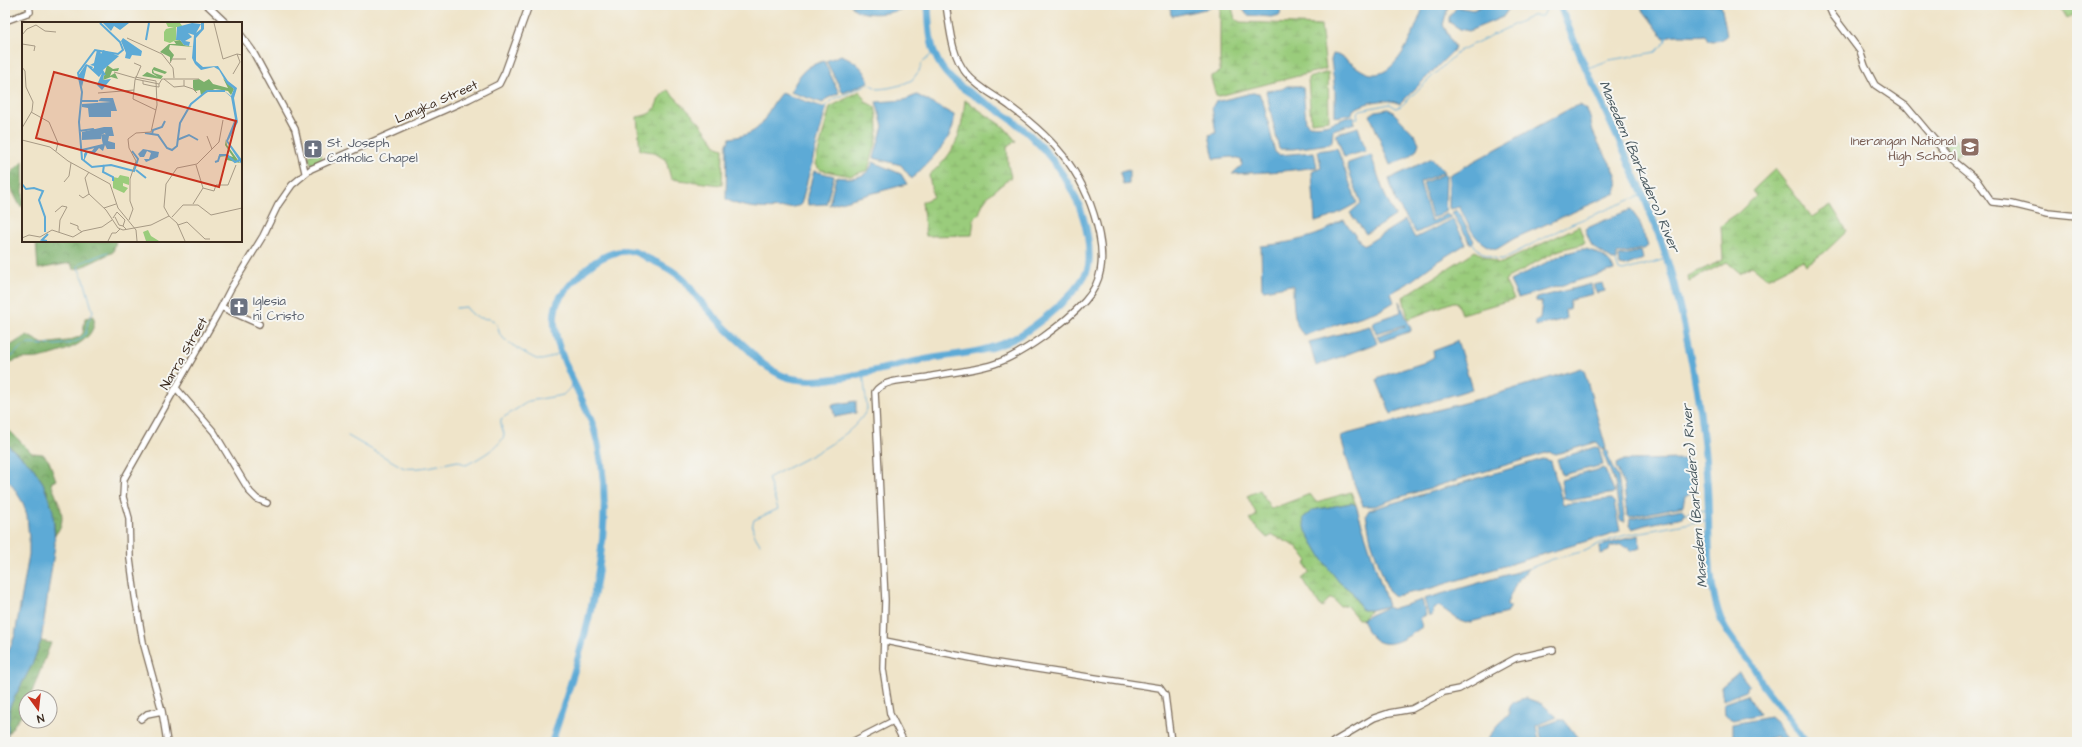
<svg xmlns="http://www.w3.org/2000/svg" width="2082" height="747" font-family="'Architects Daughter',sans-serif">
<defs>
<pattern id="forest-crowns" width="20" height="18" patternUnits="userSpaceOnUse"><rect width="20" height="18" fill="#7bb06b"/><path d="M2 6a3 3 0 1 1 6 0M12 15a3 3 0 1 1 6 0" fill="none" stroke="#668f57"/></pattern>
<pattern id="wetland-marsh" width="20" height="14" patternUnits="userSpaceOnUse"><rect width="20" height="14" fill="#9acc7b"/><path d="M1 5h8M5 5V1M11 12h8M15 12V8" fill="none" stroke="#86af6a"/></pattern>
</defs>
<rect width="100%" height="100%" fill="#f6f6f2"/>
<filter id="ink" filterUnits="userSpaceOnUse"><feTurbulence type="fractalNoise" baseFrequency=".025" numOctaves="2"/><feDisplacementMap in="SourceGraphic" scale="8" xChannelSelector="R" yChannelSelector="G"/><feConvolveMatrix kernelMatrix="1 2 1 2 8 2 1 2 1" color-interpolation-filters="sRGB"/></filter>
<filter id="wash" filterUnits="userSpaceOnUse"><feTurbulence type="fractalNoise" baseFrequency=".012" numOctaves="4" result="noise"/><feDisplacementMap in="SourceGraphic" scale="16" xChannelSelector="R" yChannelSelector="G"/><feGaussianBlur stdDeviation="0.9" result="paint"/><feColorMatrix in="noise" values="0 0 0 0 0 0 0 0 0 0 0 0 0 0 0 0 0 1.4 0 .05"/><feComposite in="paint" operator="in"/></filter>
<g filter="url(#wash)">
<rect width="100%" height="100%" fill="#efe4c9"/>
<!-- green -->
<path fill="#9acc7b" stroke="#6a7b4c" d="M1954 139 1963 150 1955 157 1945 146Z
M319 151 323 160 312 166 308 156Z"/>
<!-- forest -->
<path fill="url(#forest-crowns)" stroke="#5b6d44" d="M23 161V206H20L6 178Z
M36 241H116L113 252 80 268 73 269 71 263 38 269Z
M94 316C99 343 58 354 38 358 32 359 26 358 20 359 15 360 10 363 5 363V349L27 335 43 344 67 341 79 337 83 333 85 318Z
M5 426 32 453 43 454 49 461 56 480 51 483C57 501 70 518 55 535 52 489 41 471 5 443Z
M41 641 51 643 30 697H26V708L7 735 10 706 32 665Z"/>
<!-- wetland -->
<path fill="url(#wetland-marsh)" stroke="#6a7b4c" d="M2059 5H2077V13L2067 18Z
M1220 7H1232L1235 19 1240 22 1321 25 1326 69 1219 96 1216 95 1211 79V76L1220 72Z
M1328 72 1329 120 1311 122 1308 78Z
M668 90 699 122 717 146 723 148 722 185 671 179 666 160 653 152 640 150 637 117C664 113 650 101 668 90Z
M860 91 866 102 875 107C882 134 875 145 868 170L850 176 821 170 815 165 830 107Z
M965 100 1005 128 1016 141 1007 146 1008 165 1011 177 988 196 983 203 979 214 974 219 972 235 926 236 922 202 933 197 929 175C957 152 961 135 965 100Z
M1775 169 1812 217 1831 205 1847 231 1825 252 1806 265 1803 260 1767 278 1752 266 1740 273 1727 262 1689 281 1688 276 1723 260 1721 226 1725 222 1738 213 1756 196 1752 191Z
M1579 226 1585 243C1576 247 1566 247 1557 251 1539 259 1525 270 1507 278L1505 281 1514 299 1462 314 1457 302H1453L1408 319 1403 297 1475 251 1498 263H1502Z
M1260 490 1271 509 1310 494 1316 502 1351 492 1356 505 1351 503 1313 510 1303 518 1339 582 1352 592 1362 610H1371L1362 619H1358L1346 605 1340 606 1332 598 1328 600 1322 608 1302 579 1310 572 1305 564 1308 561 1297 547 1273 535 1267 538 1249 520 1257 515 1247 496Z"/>
<!-- water -->
<path fill="#5daad6" stroke="#4c6a7a" d="M851 5H909C899 14 858 19 851 5Z
M1175 5H1211L1210 8 1173 16 1171 15 1170 7Z
M1237 5H1281L1280 15 1271 17 1247 15 1243 9Z
M1424 5H1446L1448 7 1443 25 1455 47 1453 51 1400 104C1386 97 1366 102 1353 110L1352 114 1335 117V90L1331 60 1333 54C1344 55 1354 67 1365 72 1396 86 1416 26 1424 5Z
M1484 5H1511L1503 17 1469 31 1460 29 1449 22V17L1457 7 1473 10Z
M1639 5H1721L1727 35C1721 41 1715 42 1708 40L1705 35C1692 37 1676 32 1664 38Z
M841 55C853 59 866 69 869 82L843 93 826 61Z
M824 61 839 93 826 99 823 103 790 92C801 74 802 67 824 61Z
M1287 86H1298L1303 88 1306 122 1309 125C1328 128 1335 120 1353 116L1355 123 1333 130 1332 141 1329 144 1293 149H1279L1266 91 1282 89Z
M781 93 826 108 801 205C784 211 741 210 726 199L727 144 730 138C768 133 760 118 781 93Z
M1252 93H1259L1264 105 1275 152 1279 155 1314 152 1317 167 1284 171 1232 174 1242 165 1241 160 1231 157 1214 159 1209 135 1216 133 1212 108 1215 102Z
M917 95 954 115C956 140 927 162 912 179L901 165 874 158 883 126 876 102 904 100Z
M1580 105C1592 111 1590 123 1594 134 1600 148 1610 161 1616 175 1618 182 1618 187 1616 193L1515 238 1497 249C1476 246 1468 225 1460 207L1451 209 1449 208V175L1571 108Z
M1388 109 1392 111 1415 135 1419 143C1416 157 1402 160 1390 165L1370 115 1376 111Z
M1358 127 1366 151 1344 157 1336 134Z
M1337 148 1357 203 1329 218 1315 222 1312 173 1313 171 1321 168 1318 151Z
M1371 155 1384 193 1395 216 1366 234 1350 213 1361 203 1347 166 1348 163Z
M1432 158 1444 172 1420 182 1431 222 1446 214 1451 217 1416 233 1396 202 1389 179Z
M873 162 901 174 907 184 829 205 836 177C851 179 868 179 873 162Z
M1129 170V184L1123 185 1120 172Z
M814 171 834 176 826 204 808 205 807 196Z
M1444 174 1446 175 1445 205 1447 211 1432 218 1423 183Z
M1457 210 1474 241 1471 244 1453 214 1452 212Z
M1631 210 1639 221 1648 246 1644 249 1617 254V261H1614L1592 246 1585 229 1619 214Z
M1453 219 1466 244 1438 261 1407 284 1391 293 1394 302 1381 310 1305 335C1293 330 1293 298 1293 286L1291 285 1264 290 1262 289 1261 246C1281 244 1304 240 1323 232 1331 228 1335 222 1344 220L1360 242 1365 245 1405 220 1415 238Z
M1582 249C1594 249 1611 259 1614 270L1518 298 1510 281 1563 254Z
M1641 251 1643 259 1625 266 1620 265 1619 256Z
M1603 283 1605 291 1597 293 1593 285Z
M1591 284 1593 294 1576 298 1570 301 1569 309 1565 310 1566 319 1536 326 1535 321 1540 318 1542 302 1536 301V298Z
M1399 301 1411 329V331L1380 342 1377 336 1405 326V325L1376 333 1373 323 1375 321 1401 312Z
M1370 326 1377 343 1316 366 1309 342Z
M1457 340 1472 389 1391 414 1377 381 1379 377 1423 363 1434 357 1433 351 1452 344Z
M1581 368 1584 370 1606 448 1602 449 1597 442 1556 454 1549 452 1397 498 1375 506H1363L1354 483 1341 438 1343 435 1490 396Z
M856 401V413L835 417 832 405Z
M5 443 32 466 43 483 53 511 55 545 41 641 32 665 10 706 7 742H5V660L15 635 29 555V539L27 515 23 503 12 485 5 478Z
M1595 447 1599 448 1603 465 1562 475 1557 459Z
M1606 449 1612 467 1618 477 1625 522 1620 520 1615 483 1603 453V451Z
M1543 459 1551 461 1563 504 1611 499 1614 502 1620 531 1425 590 1394 596 1388 591 1371 541 1366 515 1369 510Z
M1686 459 1690 461C1694 470 1695 481 1693 491L1685 496 1683 506 1630 517 1627 515 1624 485 1616 467 1617 464 1624 460Z
M1604 468 1615 493 1573 500 1564 498 1561 480Z
M1351 503 1356 505 1358 512 1388 606 1371 610H1362L1352 592 1339 582 1326 565 1306 531 1303 518 1313 510Z
M1682 509 1685 511 1683 517 1645 525 1632 529 1629 526 1630 519Z
M1639 535 1640 548 1631 551 1629 547 1626 548 1622 544 1610 547 1609 551 1601 554 1600 546Z
M1530 568 1518 579 1507 603V606H1510V608L1507 613 1466 623 1460 621 1439 606 1434 608 1432 615 1429 616 1424 599Z
M1422 600 1426 615 1420 618 1422 627C1407 637 1387 653 1371 636 1366 632 1365 624 1362 619L1387 607 1391 609Z
M1739 672 1749 685 1746 687V691L1723 700 1721 687Z
M1747 695 1760 714 1734 720 1725 715 1724 703Z
M1526 698 1542 704 1557 717 1536 726 1539 742H1486L1498 724 1509 714C1508 703 1516 700 1526 698Z
M1770 717 1778 724 1788 742H1780L1777 736 1755 742H1733V724Z
M1559 720H1564L1581 742H1542L1539 727Z"/>
<g fill="none" stroke-linecap="round" stroke-linejoin="round">
<!-- stream -->
<path stroke="#5daad6" stroke-width="1" d="M1585 69 1610 60 1656 52 1665 42 1667 36
M824 107 834 99 869 84 878 89 888 88 901 85 912 80 919 71 922 63 934 52
M1355 118H1358L1357 113 1360 110 1390 104 1396 108 1401 106 1459 51 1532 16H1543L1547 7 1553 5
M1473 243C1477 252 1493 260 1503 259L1571 224 1642 195
M1616 261 1619 270 1623 271 1666 259
M456 308 466 307C478 324 488 315 495 322 499 326 498 332 501 336 506 342 535 360 540 360 547 360 555 355 561 352
M5 358 13 356 19 349 28 344 56 345 72 343 81 339 86 333 88 321 93 312 84 280 78 268 80 263 108 252
M348 436 404 468C422 470 441 464 458 461L466 465C476 460 504 445 504 434 503 429 500 425 501 419L529 401 563 395 575 383
M1685 513 1707 510
M760 544C755 537 750 529 754 520L778 509 768 478C797 462 853 439 867 409L863 372
M1530 568 1553 559 1585 551 1601 543 1626 535 1707 520"/>
<!-- river -->
<path stroke="#5daad6" stroke-width="7" d="M1560 5C1594 100 1651 191 1675 288 1691 351 1703 416 1707 480 1711 525 1704 579 1722 622 1729 638 1741 650 1751 664 1756 670 1759 678 1763 685 1777 704 1793 722 1806 742
M552 742C582 648 624 527 594 429 584 394 537 331 561 296 577 275 601 249 630 251 636 251 643 256 649 259 661 264 676 272 685 281 691 288 696 297 703 304 717 320 732 335 748 349 754 356 761 364 769 368 776 373 787 378 795 379 831 386 891 365 928 359 956 354 985 353 1011 340 1033 330 1088 287 1089 262 1092 201 1047 142 998 110 976 96 950 85 938 61 929 44 929 23 928 5"/>
</g>
</g>
<g filter="url(#ink)">
<g fill="none" stroke-linecap="round" stroke-linejoin="round">
<!-- minor casing -->
<g stroke="#7a6b5a" stroke-width="8">
<path id="minor" d="M207 5 226 23
M1828 5 1832 14 1860 51 1865 66 1875 85 1906 106 1948 156 1976 179 1992 202 2012 204 2048 213 2077 216
M5 21 30 12 29 5
M241 35 252 50 295 129 305 172
M221 307 259 324
M176 388 214 432 250 492 257 499 267 503
M885 641 991 662 1160 688 1165 695 1171 742
M162 711 167 742
M141 719 147 714 162 711 143 642 135 596 130 559 129 518 123 497 124 479 217 315 231 288 263 236 278 205 292 185 311 169 469 99 499 84 505 72 529 5
M852 742 893 721
M904 742 890 714 883 669 885 600 875 392C884 378 913 380 928 377 950 372 976 371 997 363 1024 353 1065 323 1085 301 1103 281 1104 259 1099 234 1087 177 1058 142 1012 108 997 96 979 89 966 73 951 55 950 28 946 5
M1333 742 1374 718 1389 713 1412 709 1444 692 1459 689 1516 658 1552 650"/>
</g>
<!-- minor -->
<use href="#minor" stroke="#fff" stroke-width="5.5"/>
</g>
</g>
<!-- icons -->
<defs>
<g id="school-square" transform="scale(1)"><rect x="-9" y="-9" width="18" height="18" rx="4" fill="#8d6e63" stroke="#f6f6f2"/><path d="M0-5L7-2L0 1L-7-2ZM-4 1L0 2.5L4 1V4Q0 6-4 4Z" fill="#fff"/></g>
<g id="church-square" transform="scale(1)"><rect x="-9" y="-9" width="18" height="18" rx="4" fill="#6b7280" stroke="#f6f6f2"/><path d="M-1.2-6h2.4v3.5h3.3v2.4h-3.3V6h-2.4V-.1h-3.3v-2.4h3.3Z" fill="#fff"/></g>
</defs>
<g fill-rule="evenodd">
<use href="#school-square" x="1970" y="147"/>
<use href="#church-square" x="313" y="149"/>
<use href="#church-square" x="239" y="307"/>
</g>
<g text-anchor="middle" stroke-width="4" stroke-linejoin="round" paint-order="stroke">
<!-- street labels -->
<g font-size="13" fill="#3b2a1e" stroke="#f6f6f2">
<text transform="translate(436 101) rotate(-24)" y="5">Langka Street</text>
<text transform="translate(183 353) rotate(-60)" y="5">Narra Street</text>
</g>
<!-- education labels -->
<g font-size="13" fill="#785e54" stroke="#f6f6f2" text-anchor="end">
<text x="1956" y="145">Inerangan National<tspan x="1956" dy="15">High School</tspan></text>
</g>
<!-- worship labels -->
<g font-size="13" fill="#5b616d" stroke="#f6f6f2" text-anchor="start">
<text x="327" y="147">St. Joseph<tspan x="327" dy="15">Catholic Chapel</tspan></text>
<text x="253" y="305">Iglesia<tspan x="253" dy="15">ni Cristo</tspan></text>
</g>
<!-- water labels -->
<g font-size="14" font-style="italic" fill="#47575e" stroke="#f6f6f2">
<text transform="translate(1640 166) rotate(67)" y="5">Masedem (Barkadero) River</text>
<text transform="translate(1694 496) rotate(-95)" y="5">Masedem (Barkadero) River</text>
</g>
</g>
<!-- overview -->
<g transform="translate(22 22)">
<rect width="220" height="220" fill="#efe4c9"/>
<path d="M126 208 129 214 137 219H124L121 210Z" fill="#9acc7b"/>
<path d="M158 18 162 23 171 25 148 23 147 27 152 33 148 41V35L138 30 147 22H154L152 19ZM85 43 91 47 97 46 96 49H90L88 54 93 51 96 57 89 55 81 58ZM132 45 145 50 143 52 131 48 132 51 141 54 139 57 120 54 125 50 136 55 130 51V48ZM201 56 212 67 209 73 206 69 193 67 179 73 178 68 173 69 171 66V58L177 57 182 60 187 57 191 62 206 66ZM204 117 205 123 218 141 205 138V134L196 135 202 132 211 135 203 123Z" fill="#7bb06b"/>
<path d="M144 1H158L161 5H154V18L148 21 142 19V10L144 7 152 5H146ZM98 153 107 155V163L101 161V164L106 166 102 171 91 166V155L96 156Z" fill="#9acc7b"/>
<path d="M81 1H107L98 8 92 4 89 9ZM170 1 179 2 174 11 179 7V1H182V7L174 16V39L181 45 196 44 206 59 215 66 212 76 216 100 206 119 220 138V143L204 119 213 97 209 75 201 68 209 74 212 67 205 62 197 48 192 45 179 48 173 42 170 36 172 13 166 11 170 15 163 19 168 20 167 24 162 23 158 18H154L155 5ZM101 16 120 29 119 34 110 33 108 37 103 36 104 31 99 19ZM75 28H78L79 32 81 28 97 34 81 48 84 53H82L81 58 89 57 80 68 75 63 80 51 77 55 65 44 60 65 56 54 64 42 71 45 70 47 72 46V44L68 43 72 41ZM79 76H91L95 89H89V95H67L66 86 60 85V82L89 80 76 79ZM82 105H90L92 114H84L83 111 79 113V117L60 118V110ZM82 112 87 114 86 119 93 121V127H85L83 123 81 129 77 126 72 132 66 130 62 139V132L64 129H70L73 125 81 123 79 113ZM121 127 137 130 136 135 124 140 122 137H127L129 131 125 129 122 135H118L116 132Z" fill="#5daad6"/>
<path fill="none" stroke="#5daad6" stroke-width="2" d="M78 1 98 20 101 28 96 32 73 28 56 51 60 70 57 100 60 137 70 145 89 143 112 149 116 137 110 129M124 18 127 1M59 79H76M57 109 71 107 73 109M123 111 136 113 145 126 150 128 155 124 158 101 169 82 185 69H203M130 112 131 108 140 105 143 99M155 118 167 113 176 118M60 128 81 123M193 140 196 139 198 133H205L213 140 218 138M82 143 81 150 91 155V159M114 148 124 156M0 162 4 167 12 166 21 169 17 178 23 195V210M25 219 20 218 26 212"/>
<path fill="none" stroke="#a79a85" stroke-width="1" d="M192 1 201 37 215 32 220 33M0 13 5 7 14 3 23 9 34 10M105 16 140 32 151 46 152 56M0 22 13 24 12 29M112 41 119 44 113 58 111 77 134 88M148 41 150 37H164M0 45 3 49 4 65 11 80 10 89 0 106M92 50 113 56M211 52 218 40 215 32M113 57 137 62 140 57H177M142 57 152 65 162 64M162 58V64L171 67 175 71M121 59V62L130 64 137 65V62M76 71 112 68M9 90 27 100 36 121 34 129M185 114 190 127M0 118 28 125 46 139 88 162 96 186 114 208 115 219M67 150 63 156 67 172 84 188 96 206 101 208 129 203 147 194 155 201 163 219M42 160 47 154 49 141M181 166 192 169 194 163H206L214 143M57 173 61 176 67 172M171 182 181 166 174 143M82 186 94 182M33 190 40 184 45 185 38 198 37 210M147 194 142 185 144 162 155 146 175 142 197 120 201 98M93 195 97 203 101 204M150 195 161 183H176L189 193 220 186M91 196 95 190 103 198 101 204 104 207M107 198 111 187 108 179V157L114 139 107 126 106 117 114 111 129 110 135 83 134 59 113 55M48 201 56 204V207L60 210M156 203 165 200 183 217H188M0 216 7 213 18 215 30 208 51 215 61 209 80 205 90 198M86 219 90 211H94L98 207"/>
<path fill="#c8321e" fill-opacity="0.15" stroke="#c8321e" stroke-width="2" d="M32 50 214 99 197 165 14 116Z"/>
<rect width="220" height="220" fill="none" stroke="#3b2a1e" stroke-width="2"/>
</g>
<!-- margin -->
<rect width="2082" height="747" fill="none" stroke="#f6f6f2" stroke-width="20"/>
<!-- north arrow -->
<g transform="translate(38 709) rotate(165)"><circle r="19" fill="#f6f6f2" stroke="#aba49d"/>
<path d="M0-3L7 15L0 10L-7 15Z" fill="#c8321e"/>
<text y="-6" font-size="11" font-weight="bold" text-anchor="middle" fill="#3b2a1e">N</text>
</g>
</svg>
